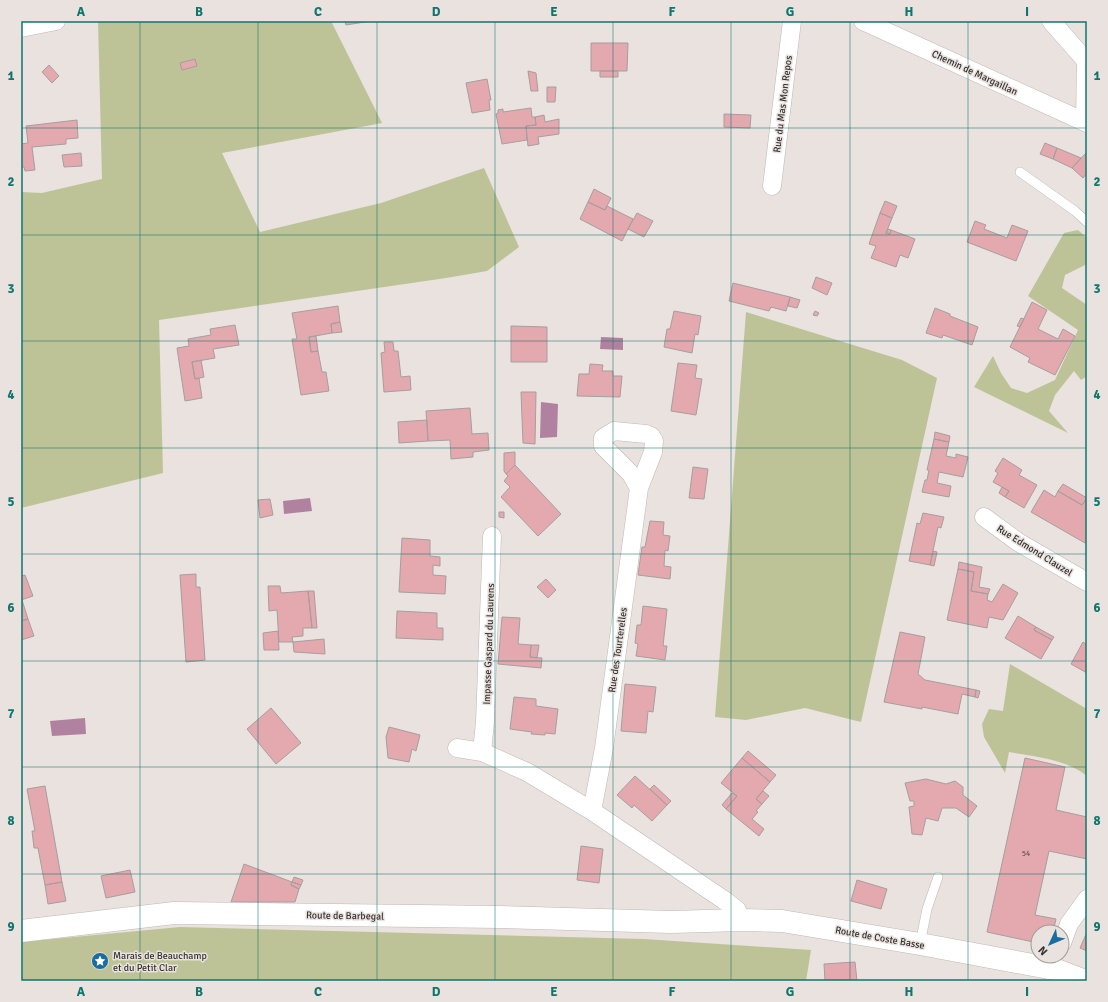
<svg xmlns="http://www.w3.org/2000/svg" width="1108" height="1002" font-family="Signika,sans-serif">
<rect width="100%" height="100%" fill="#e9e2de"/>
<!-- green -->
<path fill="#bdc396" d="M98 21H331L382 123 222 153 260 232 381 203 484 168 519 247 487 271 446 278 159 320 163 473 21 508V192L42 193 102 179Z
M1078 230 1087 238V264L1065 275 1062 288 1087 305V376L1081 380 1074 371 1055 395 1049 411 1068 433 974 387 993 356 1001 373 1011 388 1027 393 1055 380 1078 330 1028 296 1064 233Z
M746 312 902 360 937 378 861 722 805 708 746 720 715 717Z
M1010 664 1087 709V776C1066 759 1035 757 1009 752L1005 773 984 737 982 724 989 709 1003 711Z
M180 927 644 939 811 950 806 981H21V942Z"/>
<!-- water -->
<path fill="#b082a0" d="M601 337 623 338V350L600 349Z
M541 402 558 404 557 437 540 438Z
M310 498 312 511 284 514 283 501Z
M85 718 86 734 52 736 50 721Z"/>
<!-- building -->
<path fill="#e3a9ae" stroke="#a69e9f" d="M345 21H371L346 25Z
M591 43H628L627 71H591Z
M195 59 197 66 182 70 180 63Z
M49 65 59 76 52 83 42 72Z
M528 71 536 73 538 91H531Z
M600 71H618V77H600Z
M487 79 491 100H489L490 110 472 113 466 83Z
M547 87H556L555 102H547Z
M531 108 532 117H535L536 125 526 126 527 140 502 144 496 114 498 113V110L503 109V112Z
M724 114 751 115 750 128 724 127Z
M544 115 545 122 559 119V134L538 137 539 144 528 146 526 126 536 125 535 117Z
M77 120 78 138 66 139V144L32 147 35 170 25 171 24 167H21V144L28 143 26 126Z
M1045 143 1057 148 1053 159 1040 154Z
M1057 148 1081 158 1072 168 1053 159Z
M1087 152V173L1083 178 1072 168Z
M81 153 82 166 64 167 62 155Z
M594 189 611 198 605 210 588 202Z
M885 201 897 206 892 218 880 213Z
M588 202 605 210 607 206 633 219 622 241 580 219Z
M637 213 653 221 644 237 628 229Z
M880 213 892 218 886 233 890 234 891 230 915 239 908 258 900 255 896 267 871 258 876 246 869 244Z
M975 221 986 225 984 229 1007 238 1012 225 1028 231 1016 261 967 242Z
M888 229 891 230 890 234 886 233Z
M816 277 832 283 827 295 812 288Z
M733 283 790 297 786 311 771 307 769 311 729 301Z
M790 297 800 300 797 308 788 306Z
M1032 302 1047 310 1038 329 1058 339 1063 329 1075 336 1055 375 1028 362 1030 358 1010 347Z
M338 306 340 322 331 324 332 333 309 337 311 352 318 351 322 372H326L329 391 301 395 292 339H297L292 313Z
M935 308 950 314V316L978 327 972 345 943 335 942 338 926 333Z
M674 311 701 316 698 335 695 334 692 353 664 347 667 329H670Z
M815 311 819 313 817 316 813 315Z
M1021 318 1024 319 1020 327 1017 326Z
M340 322 342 332 332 333 331 324Z
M235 325 239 345 213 349 215 358 192 362 195 379 199 378 202 398 185 401 177 348 189 346 188 339 211 335 210 329Z
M511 326 547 327V362H511Z
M316 336 318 351 311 352 309 337Z
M384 342H393L394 351H398L401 377 410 376 411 390 384 392 381 353 385 352Z
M201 360 204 377 195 379 192 362Z
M678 363 697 365 695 378 702 379 696 415 671 411Z
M590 364 603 365 602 371H613V376H622L620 397 577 396 579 374H589Z
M521 392H536L535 444 523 443Z
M470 408 472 434 488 433 489 450 473 452V457L451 459 450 440 428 441 426 411Z
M427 420 428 441 399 443 398 422Z
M935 432 950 436 949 442 934 439Z
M934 439 949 442 946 456 956 458V454L968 457 963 477 939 472 937 483 951 486 949 497 922 492 925 480H927L929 470H927Z
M515 452V465L506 474 504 471V453Z
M1003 458 1022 470 1019 475 1037 485 1024 508 1005 497 1009 491 993 482 998 473 995 471Z
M515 465 561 514 538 536 501 497 510 487 504 481 508 476 506 474Z
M693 467 708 469 704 499 689 498Z
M1063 484 1087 498 1082 505 1058 491Z
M1002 487 1009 491 1005 497 999 493Z
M1044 490 1055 497 1058 491 1082 505 1087 499V540L1085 543 1031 512Z
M270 499 273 515 260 518 258 500Z
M499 512H504V518L499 517Z
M923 513 944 517 941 528 938 527 930 565 909 561 917 523 920 524Z
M650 521 664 522 663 535 670 536 668 551 665 550 664 566 671 567 670 579 638 575 642 547H645Z
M402 538 430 540V556L440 557V566L433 565V575L446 576 445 594 399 592Z
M933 551 937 552 934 566 930 565Z
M959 562 982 567 979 587 990 589 988 594 971 591 974 572 958 569Z
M958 569 974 572 971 591 988 594 987 600 992 602 1003 584 1018 593 1003 620 989 617 987 628 947 620Z
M196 574V587H200L205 660 186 662 180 575Z
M25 575 33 596 21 600V576Z
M546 579 556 590 548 598 537 587Z
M268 586H280L281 593 308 591 312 628H303V636L292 637 293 642H279L277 610 269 611Z
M308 591H314L317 628H312Z
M21 600H22L28 619 21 621Z
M643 606 667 609 663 646H667L665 660 636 656 638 644 635 643 637 625H641Z
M397 611 437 613V628H443V640L396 638Z
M1018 616 1036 627 1034 630 1052 640 1041 659 1005 638Z
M502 617 520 618 518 644 531 645 530 657 542 658 541 668 498 664Z
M28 619 34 636 21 640V621Z
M1036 627 1054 637 1052 640 1034 630Z
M278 631 279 650H264L263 633Z
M900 632 925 637 918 674 925 680 976 690 975 697 962 694 958 714 922 707V709L884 702Z
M324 639 325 654 294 652 293 642Z
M1083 642 1087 645V673L1071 664Z
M531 645H539L537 658 530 657Z
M625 684 656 687 653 712 648 711 646 733 621 731Z
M976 690 980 691 978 698 975 697Z
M514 697 536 699V706L558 709 555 734 545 733V735L531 734 532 732 510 729Z
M271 708 301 743 276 764 247 729Z
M389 727 420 735 416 751 412 749 409 762 388 758 386 737Z
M748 751 776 775 770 782 742 758Z
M742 758 770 782 756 799 762 804 756 811 758 812 752 819 764 829 759 836 726 809 737 796 721 783Z
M1025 758 1065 767 1056 810 1087 817V859L1049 851 1035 915 1056 919 1053 932H1038V943L987 932Z
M635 776 667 805 652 821 634 805 632 808 617 795Z
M926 779 946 784 955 781 963 787V795L977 806 969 817 956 808H942L938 821 926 818 922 835 912 834 909 807 914 806V801H910L905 783Z
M654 785 671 801 667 805 650 789Z
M45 786 62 882 45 885 38 848H34L32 831H35L27 789Z
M763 791 769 796 762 804 756 799Z
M732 793 737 796 726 809 722 805Z
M581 846 603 849 599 883 577 880Z
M244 864 292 882 291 885 299 889 295 902H231Z
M130 870 135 892 106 898 101 876Z
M294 877 303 880 301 885 292 882Z
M857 880 887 889 881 909 851 901Z
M62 882 66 901 48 904 45 885Z
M292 882 301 885 299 889 291 885Z
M1087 932V951L1080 948Z
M855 962 857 981H825L824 964Z"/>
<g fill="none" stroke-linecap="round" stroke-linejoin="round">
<!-- service casing -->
<g stroke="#bfb8b5" stroke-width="10">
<path id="service" d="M1020 172 1075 211 1087 222
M920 944 927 909 938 877"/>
</g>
<!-- minor casing -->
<g stroke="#bfb8b5" stroke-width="19">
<path id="minor" d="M863 21 1087 123
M1051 21 1087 62
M21 28 56 21
M1085 122 1086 62
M772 186 792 21
M984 517 1018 542 1087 582
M457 748 482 752 527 772 592 811 724 900 737 910 741 920
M482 752 485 722 492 536
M592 811 604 748 639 488 653 452 654 441 651 436 646 434 614 431 603 438V446L631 474 639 488
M1062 943 1069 924 1087 899"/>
</g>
<!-- tertiary casing -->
<g stroke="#bfb8b5" stroke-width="23">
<path id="tertiary" d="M21 931 174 913 500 917 671 922 741 920 782 921 920 944 1054 969 1085 981"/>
</g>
<!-- service -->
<use href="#service" stroke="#fff" stroke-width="9"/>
<!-- minor -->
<use href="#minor" stroke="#fff" stroke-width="18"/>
<!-- tertiary -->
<use href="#tertiary" stroke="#fff" stroke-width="22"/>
</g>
<!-- grid -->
<path fill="none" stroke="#0f766e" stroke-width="1" stroke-opacity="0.55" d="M140 21V981M258 21V981M377 21V981M495 21V981M613 21V981M731 21V981M850 21V981M968 21V981M21 128H1087M21 235H1087M21 341H1087M21 448H1087M21 554H1087M21 661H1087M21 767H1087M21 874H1087"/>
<!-- icons -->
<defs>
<g id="sight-disc" transform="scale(0.9)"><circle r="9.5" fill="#196e9f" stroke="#e9e2de"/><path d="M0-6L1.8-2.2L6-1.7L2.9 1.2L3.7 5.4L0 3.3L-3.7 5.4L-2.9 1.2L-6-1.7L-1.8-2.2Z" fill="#fff"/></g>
</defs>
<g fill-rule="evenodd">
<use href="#sight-disc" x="100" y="961"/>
</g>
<g text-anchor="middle" stroke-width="3" stroke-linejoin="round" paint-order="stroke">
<!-- number labels -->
<g font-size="8" fill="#605050">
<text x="1026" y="856">54</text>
</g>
<!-- street labels -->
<g font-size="10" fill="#353231" stroke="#e9e2de">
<text transform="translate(975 72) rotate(25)" y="4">Chemin de Margaillan</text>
<text transform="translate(782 104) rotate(-83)" y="4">Rue du Mas Mon Repos</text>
<text transform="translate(1035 550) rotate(32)" y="4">Rue Edmond Clauzel</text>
<text transform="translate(488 644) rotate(-88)" y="4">Impasse Gaspard du Laurens</text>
<text transform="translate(617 650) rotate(-82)" y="4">Rue des Tourterelles</text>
<text transform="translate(345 915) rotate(1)" y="4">Route de Barbegal</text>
<text transform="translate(880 937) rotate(10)" y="4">Route de Coste Basse</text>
</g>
<!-- poi labels -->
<g font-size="10" fill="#353231" stroke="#e9e2de" text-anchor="start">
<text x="113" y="959">Marais de Beauchamp<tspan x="113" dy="12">et du Petit Clar</tspan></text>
</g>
</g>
<!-- border -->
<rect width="1108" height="1002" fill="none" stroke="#e9e2de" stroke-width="44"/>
<!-- north arrow -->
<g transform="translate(1050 944) rotate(226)"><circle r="19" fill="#e9e2de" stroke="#a19c99"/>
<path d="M0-3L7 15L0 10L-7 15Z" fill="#196e9f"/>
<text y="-6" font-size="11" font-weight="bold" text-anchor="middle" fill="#353231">N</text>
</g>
<rect x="22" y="22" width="1064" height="958" fill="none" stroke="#0f766e" stroke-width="1.5"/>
<g font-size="13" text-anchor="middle" font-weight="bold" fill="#0f766e">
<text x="81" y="16">A</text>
<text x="199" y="16">B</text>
<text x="318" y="16">C</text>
<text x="436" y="16">D</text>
<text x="554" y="16">E</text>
<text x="672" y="16">F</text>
<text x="790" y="16">G</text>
<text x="909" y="16">H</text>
<text x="1027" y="16">I</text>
<text x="11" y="80">1</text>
<text x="1097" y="80">1</text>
<text x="11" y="186">2</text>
<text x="1097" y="186">2</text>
<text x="11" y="293">3</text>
<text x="1097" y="293">3</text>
<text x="11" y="399">4</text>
<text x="1097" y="399">4</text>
<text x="11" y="506">5</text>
<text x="1097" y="506">5</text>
<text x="11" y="612">6</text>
<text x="1097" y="612">6</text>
<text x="11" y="718">7</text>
<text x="1097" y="718">7</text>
<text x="11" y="825">8</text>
<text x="1097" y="825">8</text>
<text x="11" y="931">9</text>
<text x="1097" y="931">9</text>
<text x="81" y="996">A</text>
<text x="199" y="996">B</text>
<text x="318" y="996">C</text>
<text x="436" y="996">D</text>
<text x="554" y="996">E</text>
<text x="672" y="996">F</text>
<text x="790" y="996">G</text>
<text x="909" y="996">H</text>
<text x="1027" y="996">I</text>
</g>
</svg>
